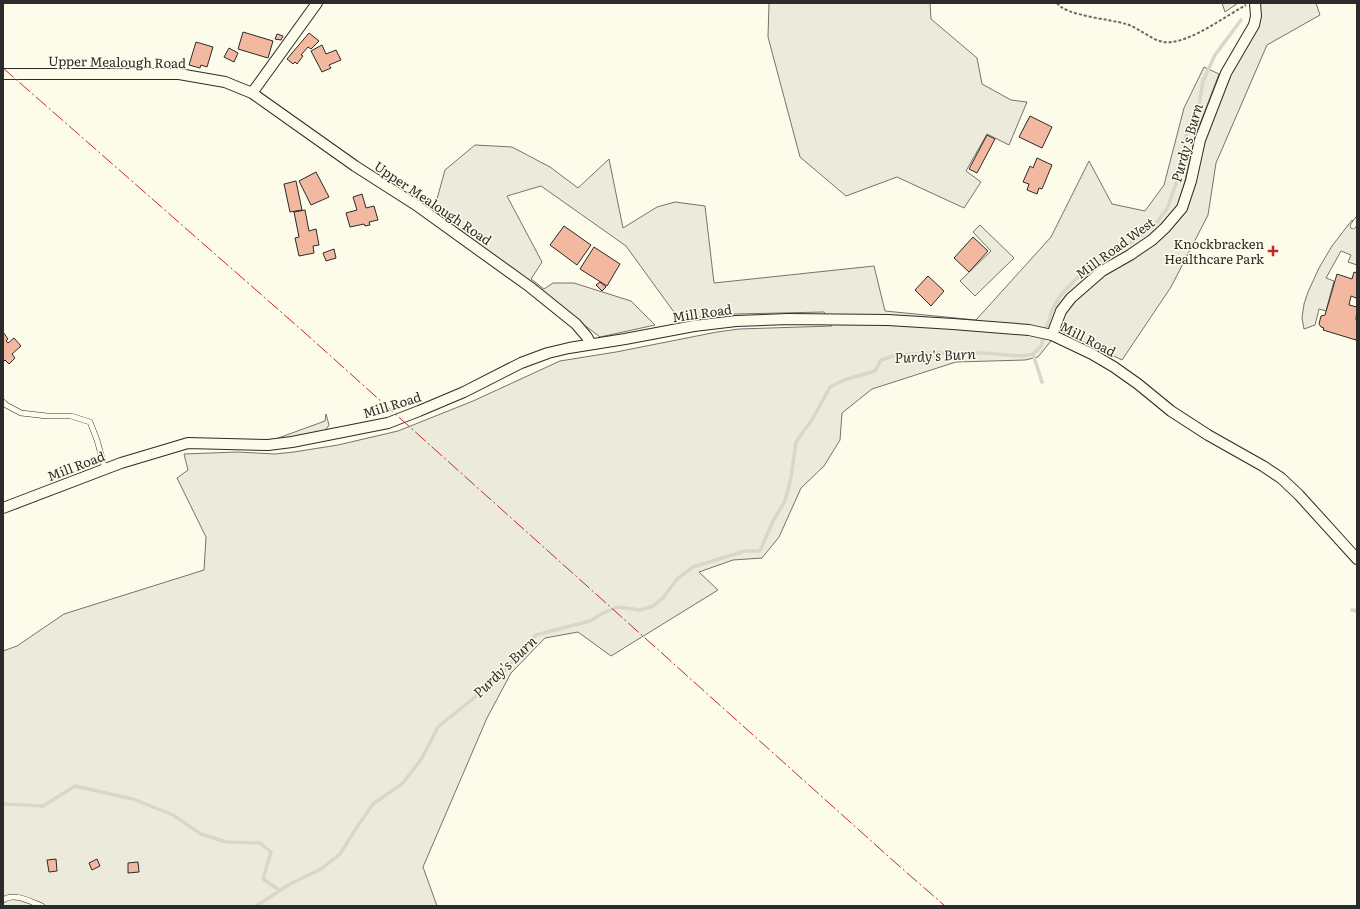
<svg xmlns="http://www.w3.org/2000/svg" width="1360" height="909" font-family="Literata,serif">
<rect width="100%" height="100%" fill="#fdfbea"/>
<!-- green -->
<path fill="#ecebdb" stroke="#74746e" d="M769 3H930L931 19 977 58 982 84 1011 100 1027 102 1009 145 987 134 966 171 981 182 964 208 897 177 846 196 800 157 768 37Z
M1222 3H1238L1225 12Z
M1258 3H1316L1320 15 1267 45 1216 163 1208 215 1171 287 1122 360 1068 334 1059 331 1038 357 1025 360 956 362 872 389 842 413 840 440 824 466 801 488 779 537 762 558 733 560 699 572 718 590 611 656 578 632 545 638 511 673 487 718 423 867 437 906H3V651L17 646 64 614 204 570 206 537 177 478 188 470 184 454 237 452 275 454 294 452 338 445 398 431 473 401 560 361 616 352 717 332 739 329 832 326 824 312 736 314 679 319 626 246 541 186 507 196 542 262 531 279 544 289 553 283H574L631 301 655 325 600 337 434 210 445 170 475 145 512 147 550 167 578 188 609 159 623 228 657 207 675 202 705 206 714 283 874 266 885 311 976 320 1051 237 1089 161 1112 204 1145 211 1164 185 1184 108 1204 67 1219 74 1195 137 1180 203 1167 219 1177 223 1220 91 1252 36Z
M326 414 329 425 325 431 290 439 270 441 325 421Z"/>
<!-- parking -->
<path fill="#eceadb" stroke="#74746e" d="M1352 220 1357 224V265L1348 262 1351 255 1341 251 1326 278 1334 281 1326 311 1319 309 1315 325 1304 329 1302 318 1304 304 1308 292 1319 268 1332 246Z
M980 225 1014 258 975 296 960 281 991 251 973 232Z"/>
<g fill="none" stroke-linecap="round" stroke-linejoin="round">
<!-- stream -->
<path stroke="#d8d7c9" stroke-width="3.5" d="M1033 354 1042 382
M1352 610 1357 611
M3 804 43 806 75 786 133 799 173 815 201 834 226 842 260 843 271 852 263 879 279 890
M256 906 290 884 321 869 340 854 355 830 373 804 403 783 422 758 438 727 496 680 536 635 590 621 603 613 618 607 640 610 653 606 663 598 677 579 693 567 745 551H760L773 521 785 501 791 477 796 442 813 418 830 387 844 380 875 371 881 360 896 355 932 353H982L1022 356 1033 354 1041 346 1052 310 1060 296 1076 279 1096 263 1126 246 1155 225 1167 209 1177 181 1186 136 1199 105 1203 81 1215 55 1241 20"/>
</g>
<!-- building -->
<path fill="#f2b8a0" stroke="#2b2b2b" d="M243 32 273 41 268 58 238 49Z
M309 33 319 41 311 49 308 47 301 55 303 56 297 64 295 62 293 64 287 59Z
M277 34 283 36 281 40 275 39Z
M196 42 213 47 207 67 201 65 200 68 189 65Z
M322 45 326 54 336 50 341 60 329 65 331 68 322 72 311 51Z
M229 48 238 53 234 62 224 57Z
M1030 116 1052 127 1042 148 1019 137Z
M987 135 995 139 977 173 969 169Z
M1037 158 1052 165 1042 189 1039 188 1037 194 1027 190 1029 184 1023 182 1030 166 1033 168Z
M316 172 329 197 311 205 299 181Z
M296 181 302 210 290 212 284 184Z
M362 194 366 208 374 206 378 220 369 222 370 225 365 226 364 224 350 227 346 213 357 210 353 197Z
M305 210 309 231 316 229 319 245 313 246 314 253 299 256 295 238 299 237 294 212Z
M564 226 591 245 577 265 550 245Z
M973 237 988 251 969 272 954 258Z
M594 247 620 264 607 286 580 269Z
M334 249 336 258 326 261 323 253Z
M1354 272 1357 273V295L1356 298 1351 296 1349 305 1357 307 1356 320 1357 321V336L1356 340 1323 330 1324 328 1321 327 1319 324 1321 316 1325 315 1337 274 1352 279Z
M928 276 944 291 931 306 915 290Z
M600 282 606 287 602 291 596 285Z
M3 332 8 339 6 341 8 343 14 338 21 346 12 354 15 358 9 364 5 360 3 362Z
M56 859 57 871 49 872 47 860Z
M97 859 100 866 92 870 89 863Z
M138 862 139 872 128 873V863Z"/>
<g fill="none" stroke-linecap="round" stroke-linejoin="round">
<!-- service casing -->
<g stroke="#2b2b2b" stroke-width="6">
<path id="service" d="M1353 226 1357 220
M3 402 6 405 21 413 47 416H71L90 422 97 440 105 469
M3 900C14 892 31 902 42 906"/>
</g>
<!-- minor casing -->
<g stroke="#2b2b2b" stroke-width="12">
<path id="minor" d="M3 74H179L225 82 252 93 355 166 416 205 530 287 576 324 587 337 591 344
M252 93 317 3
M1052 335 1061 311 1071 298 1102 271 1130 255 1152 240 1165 228 1182 208 1191 181 1200 140 1226 73 1254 25 1256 16 1255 3
M3 508 121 463 188 443 268 445 292 442 388 423 419 411 464 392 521 363 548 353 569 348 625 339 694 326 736 321 788 319 888 320 953 324 1029 330 1052 335 1092 354 1114 367 1138 384 1171 411 1208 435 1263 466 1281 478 1299 495 1357 559"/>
</g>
<!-- path -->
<path stroke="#6a6964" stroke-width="2" stroke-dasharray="3 2" stroke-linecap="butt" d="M1057 3C1066 16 1110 19 1126 24 1141 28 1155 45 1172 42 1195 39 1224 17 1246 5"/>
<!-- service -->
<use href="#service" stroke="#fdfbea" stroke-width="5"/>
<!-- minor -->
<use href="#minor" stroke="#fdfbea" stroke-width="10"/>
<!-- power -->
<path stroke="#c62828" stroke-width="1" stroke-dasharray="14 3 2 3" stroke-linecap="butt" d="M3 68 305 333 898 865 945 906"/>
</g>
<!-- markers -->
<path fill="#c62828" stroke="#fdfbea" stroke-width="1.5" d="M1271 245h4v4h4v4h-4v4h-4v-4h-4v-4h4z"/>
<g text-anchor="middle" stroke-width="3" stroke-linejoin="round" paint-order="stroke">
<!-- street labels -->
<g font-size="13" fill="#2b2b2b" stroke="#fdfbea">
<text transform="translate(117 62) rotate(1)" y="5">Upper Mealough Road</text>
<text transform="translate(433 203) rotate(34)" y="5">Upper Mealough Road</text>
<text transform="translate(1115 248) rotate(-36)" y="5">Mill Road West</text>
<text transform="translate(702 313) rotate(-8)" y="5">Mill Road</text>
<text transform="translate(1088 339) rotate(27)" y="5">Mill Road</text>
<text transform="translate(392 405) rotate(-17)" y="5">Mill Road</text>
<text transform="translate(76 466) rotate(-21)" y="5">Mill Road</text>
</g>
<!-- poi labels -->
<g font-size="13" fill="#2b2b2b" stroke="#fdfbea" text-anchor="end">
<text x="1264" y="249">Knockbracken<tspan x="1264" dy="15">Healthcare Park</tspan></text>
</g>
<!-- water labels -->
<g font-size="14" font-style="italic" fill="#2b2b2b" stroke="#fdfbea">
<text transform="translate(1187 143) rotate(-74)" y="5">Purdy's Burn</text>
<text transform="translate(935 356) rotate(-3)" y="5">Purdy's Burn</text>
<text transform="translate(505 667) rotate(-44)" y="5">Purdy's Burn</text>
</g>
</g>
<!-- border -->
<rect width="1360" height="909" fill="none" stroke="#2b2b2b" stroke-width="8"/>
</svg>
